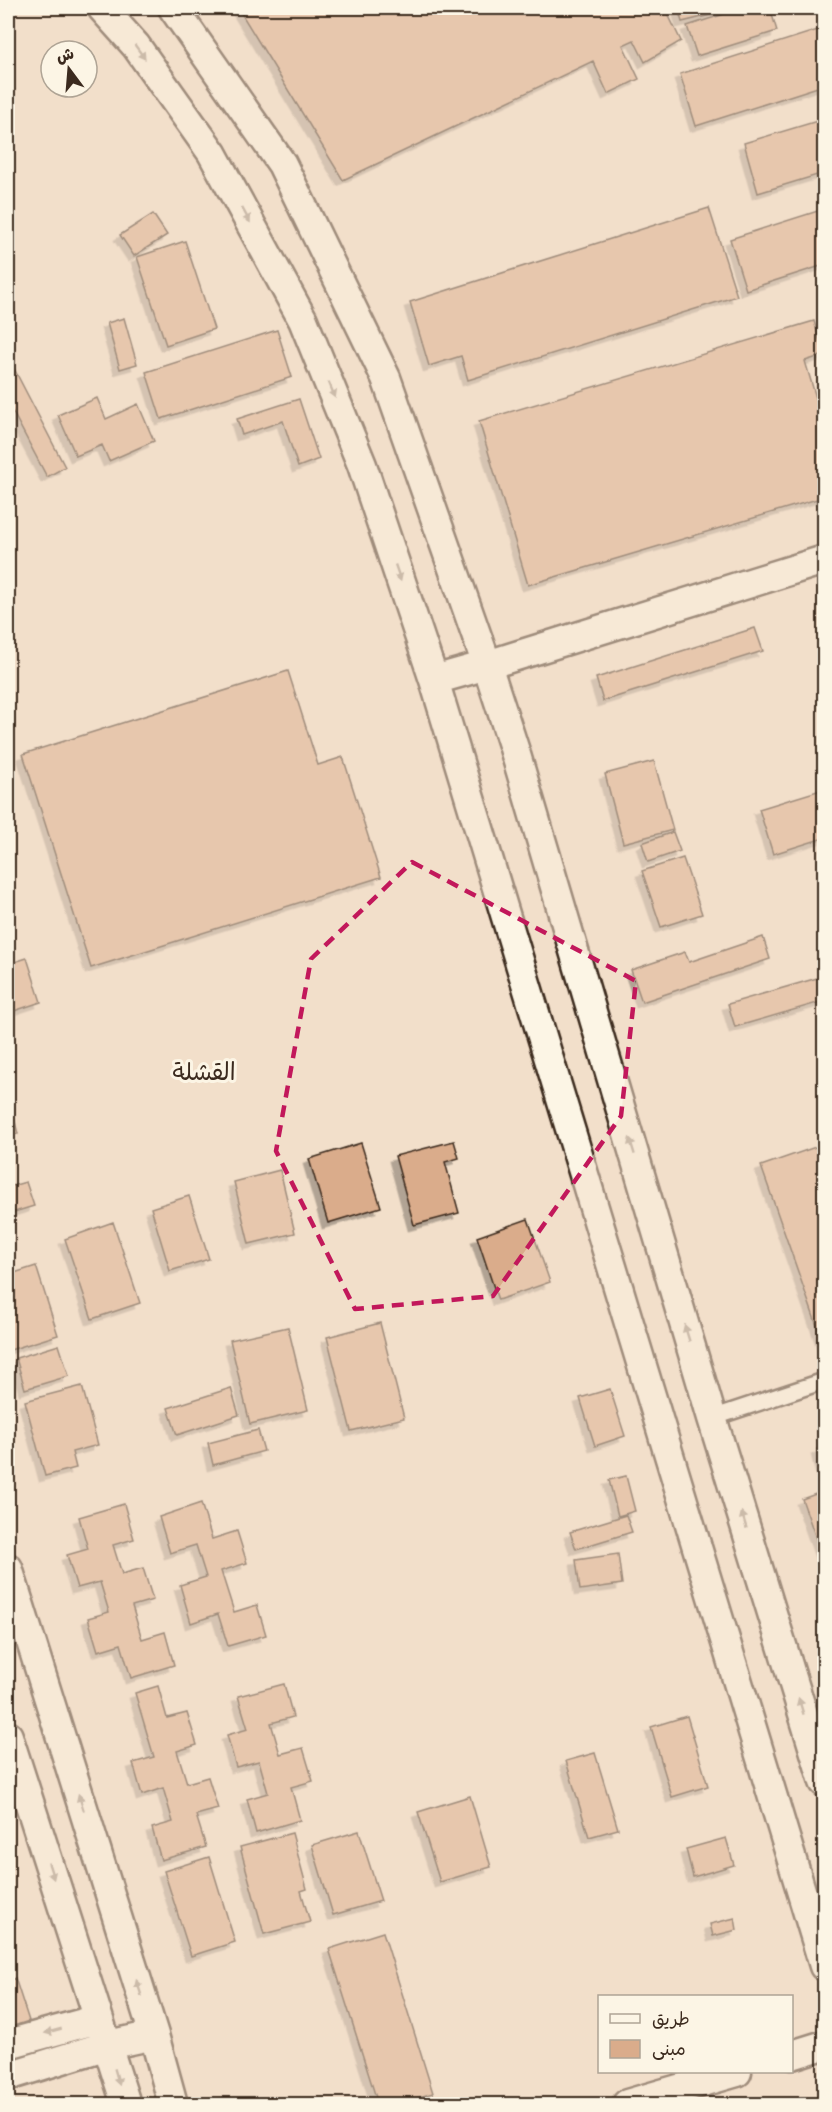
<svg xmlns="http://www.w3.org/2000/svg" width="832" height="2112" font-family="'Shantell Sans','Playpen Sans Arabic',sans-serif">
<defs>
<filter id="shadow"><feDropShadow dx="-5.5" dy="5.5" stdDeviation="0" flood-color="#0004"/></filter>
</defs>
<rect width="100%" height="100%" fill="#f2dfca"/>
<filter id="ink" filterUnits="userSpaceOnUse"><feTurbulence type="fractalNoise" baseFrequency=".0167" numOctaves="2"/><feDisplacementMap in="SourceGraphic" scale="12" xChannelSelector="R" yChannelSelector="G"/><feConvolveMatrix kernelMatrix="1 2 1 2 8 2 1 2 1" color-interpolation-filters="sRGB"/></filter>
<g filter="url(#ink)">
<!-- building -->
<path fill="#daac8b" stroke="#3b2a1e" stroke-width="1.5" filter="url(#shadow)" d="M238 8H665L681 41 645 62 634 40 623 45 639 79 608 94 593 61 343 180Z
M678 8H739L682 22Z
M743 8H770L777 31 697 56 687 26Z
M824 28V85L696 126 680 74Z
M824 119V173L758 193 744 143Z
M709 208 737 296 468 380 461 356 429 366 410 302Z
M824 209V265L746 290 730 239Z
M153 214 167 235 134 256 120 235Z
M185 241 214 329 166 345 137 257Z
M124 318 137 364 120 369 107 323Z
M814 321 824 355 805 361 824 425V497L528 585 479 421Z
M277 330 292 377 161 419 146 372Z
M8 357 65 467 47 477 8 403Z
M97 398 106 419 138 404 154 441 109 461 102 445 76 456 58 415Z
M299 399 319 459 298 467 283 421 242 435 237 419Z
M755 628 763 651 603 701 596 678Z
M288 671 318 765 343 757 381 877 91 968 23 754Z
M654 761 673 830 623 843 605 774Z
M824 789V838L773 854 759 809Z
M673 832 680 851 648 862 642 843Z
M683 858 702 914 661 927 642 871Z
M763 937 770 959 642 1002 631 970 685 952 689 962Z
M27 958 41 1002 8 1013V964Z
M824 976V1001L735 1027 728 1004Z
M8 1093 18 1134 8 1136Z
M454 1141 459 1158 445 1162 459 1213 414 1225 395 1156Z
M361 1143 381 1207 328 1223 309 1159Z
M824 1144V1346L761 1166Z
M280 1170 295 1233 249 1244 234 1182Z
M26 1182 34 1206 8 1214V1187Z
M189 1196 209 1259 170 1271 151 1208Z
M528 1219 550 1282 498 1300 477 1237Z
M113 1222 140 1303 92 1319 65 1239Z
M36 1266 58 1335 10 1350 8 1342V1275Z
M380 1323 404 1418 351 1431 327 1337Z
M288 1327 308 1410 250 1424 230 1340Z
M59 1345 69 1376 25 1389 16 1358Z
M82 1386 98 1445 72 1452 76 1468 45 1476 25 1401Z
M231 1388 239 1415 177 1435 168 1408Z
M610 1389 625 1436 595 1446 580 1398Z
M258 1430 264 1451 213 1465 208 1443Z
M824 1447V1479L817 1449Z
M626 1476 635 1511 618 1516 609 1480Z
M824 1491V1561L802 1499Z
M201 1503 212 1539 237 1531 247 1563 221 1571 234 1612 257 1605 266 1635 228 1646 218 1614 191 1623 180 1585 206 1577 196 1545 170 1553 159 1517Z
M124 1504 134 1539 113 1545 122 1574 143 1568 153 1600 132 1606 142 1639 165 1632 174 1665 131 1678 121 1644 98 1651 88 1618 109 1612 100 1582 77 1588 67 1555 88 1549 79 1517Z
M626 1515 632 1532 576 1549 570 1532Z
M618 1554 622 1584 580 1590 576 1560Z
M284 1684 293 1717 271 1723 280 1754 303 1748 313 1781 291 1787 300 1820 256 1833 247 1799 268 1793 259 1761 236 1767 227 1735 248 1729 238 1696Z
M158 1686 167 1718 187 1713 197 1745 177 1751 187 1783 208 1777 218 1809 196 1815 206 1847 161 1860 152 1828 173 1822 163 1788 142 1795 133 1763 154 1757 135 1693Z
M687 1716 708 1786 672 1797 651 1727Z
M595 1753 618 1829 589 1837 566 1761Z
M470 1796 491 1867 440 1882 418 1812Z
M359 1831 381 1901 333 1915 312 1845Z
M292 1833 307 1889 301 1891 310 1922 264 1934 240 1847Z
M726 1838 734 1865 693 1877 686 1849Z
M209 1857 235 1942 191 1956 164 1871Z
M735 1918 737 1930 713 1936 710 1924Z
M383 1932 433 2093 396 2104H378L329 1949Z
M15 1978 29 2021 8 2028V1981Z"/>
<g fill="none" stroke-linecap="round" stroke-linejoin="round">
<!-- lane casing -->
<g stroke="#3b2a1e" stroke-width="20">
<path id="lane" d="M712 1418 824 1381"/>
</g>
<!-- street casing -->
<g stroke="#3b2a1e" stroke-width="33">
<path id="street" d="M102 8 136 46 212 153 303 320 362 465 434 680 824 1966
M173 8 282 164 386 378 487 665 514 748 712 1418 824 1782
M434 680 487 665 824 560
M8 1568 154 2035 173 2104
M8 1736 126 2104
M8 2044 98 2019
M792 2055 824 2045
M8 2076 108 2045 154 2035
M627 2104 737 2072"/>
</g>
<!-- lane -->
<use href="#lane" stroke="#fcf5e5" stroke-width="15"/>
<!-- street -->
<use href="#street" stroke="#fcf5e5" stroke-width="28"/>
</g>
<!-- one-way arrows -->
<defs><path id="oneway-solid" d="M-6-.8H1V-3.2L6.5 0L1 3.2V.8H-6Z" transform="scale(1.5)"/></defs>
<g fill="#9c9082">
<use href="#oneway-solid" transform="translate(140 52) rotate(54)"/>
<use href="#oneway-solid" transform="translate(246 215) rotate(61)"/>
<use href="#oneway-solid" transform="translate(332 390) rotate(68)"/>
<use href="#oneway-solid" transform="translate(398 573) rotate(71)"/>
<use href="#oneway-solid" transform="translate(632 1146) rotate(-107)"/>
<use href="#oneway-solid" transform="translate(687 1333) rotate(-107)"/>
<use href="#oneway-solid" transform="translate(744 1520) rotate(-107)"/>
<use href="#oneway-solid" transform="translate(801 1706) rotate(-107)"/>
<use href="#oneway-solid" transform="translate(81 1802) rotate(-108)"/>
<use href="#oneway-solid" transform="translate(51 1871) rotate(72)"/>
<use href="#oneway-solid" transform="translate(139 1988) rotate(-108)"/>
<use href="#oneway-solid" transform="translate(53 2031) rotate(165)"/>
<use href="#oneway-solid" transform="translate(117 2077) rotate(74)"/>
</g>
</g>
<!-- marked area -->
<path d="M0 0H832V2112H0ZM412 862 636 981 621 1116 493 1296 355 1309 276 1151 311 959Z" fill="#f2dfca" fill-opacity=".55" fill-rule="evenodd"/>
<path fill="none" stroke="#c2185b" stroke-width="4.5" stroke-dasharray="12 8" stroke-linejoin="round" d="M412 862 636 981 621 1116 493 1296 355 1309 276 1151 311 959Z"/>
<g text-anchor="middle" stroke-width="6" stroke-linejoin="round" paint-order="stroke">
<!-- neighbourhood labels -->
<g font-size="24" fill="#3b2a1e" stroke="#fcf5e5">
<text x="204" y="1080">القشلة</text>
</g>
</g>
<!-- margin -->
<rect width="832" height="2112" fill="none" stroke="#fcf5e5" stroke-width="30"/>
<rect x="15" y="15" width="802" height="2082" fill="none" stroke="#3b2a1e" stroke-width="2" filter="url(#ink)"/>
<!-- legend -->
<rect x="598" y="1995" width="195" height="78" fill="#fcf5e5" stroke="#afa495" stroke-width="1.5"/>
<rect x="610" y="2014" width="30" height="9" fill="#fcf5e5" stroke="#afa495" stroke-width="1.5"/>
<text x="652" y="2025" font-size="18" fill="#3b2a1e">طريق</text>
<rect x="610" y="2040" width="30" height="18" fill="#daac8b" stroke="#afa495" stroke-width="1.5"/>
<text x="652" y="2055" font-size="18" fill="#3b2a1e">مبنى</text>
<!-- north arrow -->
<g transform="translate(69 69) rotate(344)"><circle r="28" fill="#fcf5e5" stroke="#afa495" stroke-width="1.5"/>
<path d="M0-4.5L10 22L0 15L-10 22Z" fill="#3b2a1e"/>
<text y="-9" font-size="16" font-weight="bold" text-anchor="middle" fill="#3b2a1e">ش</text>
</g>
</svg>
